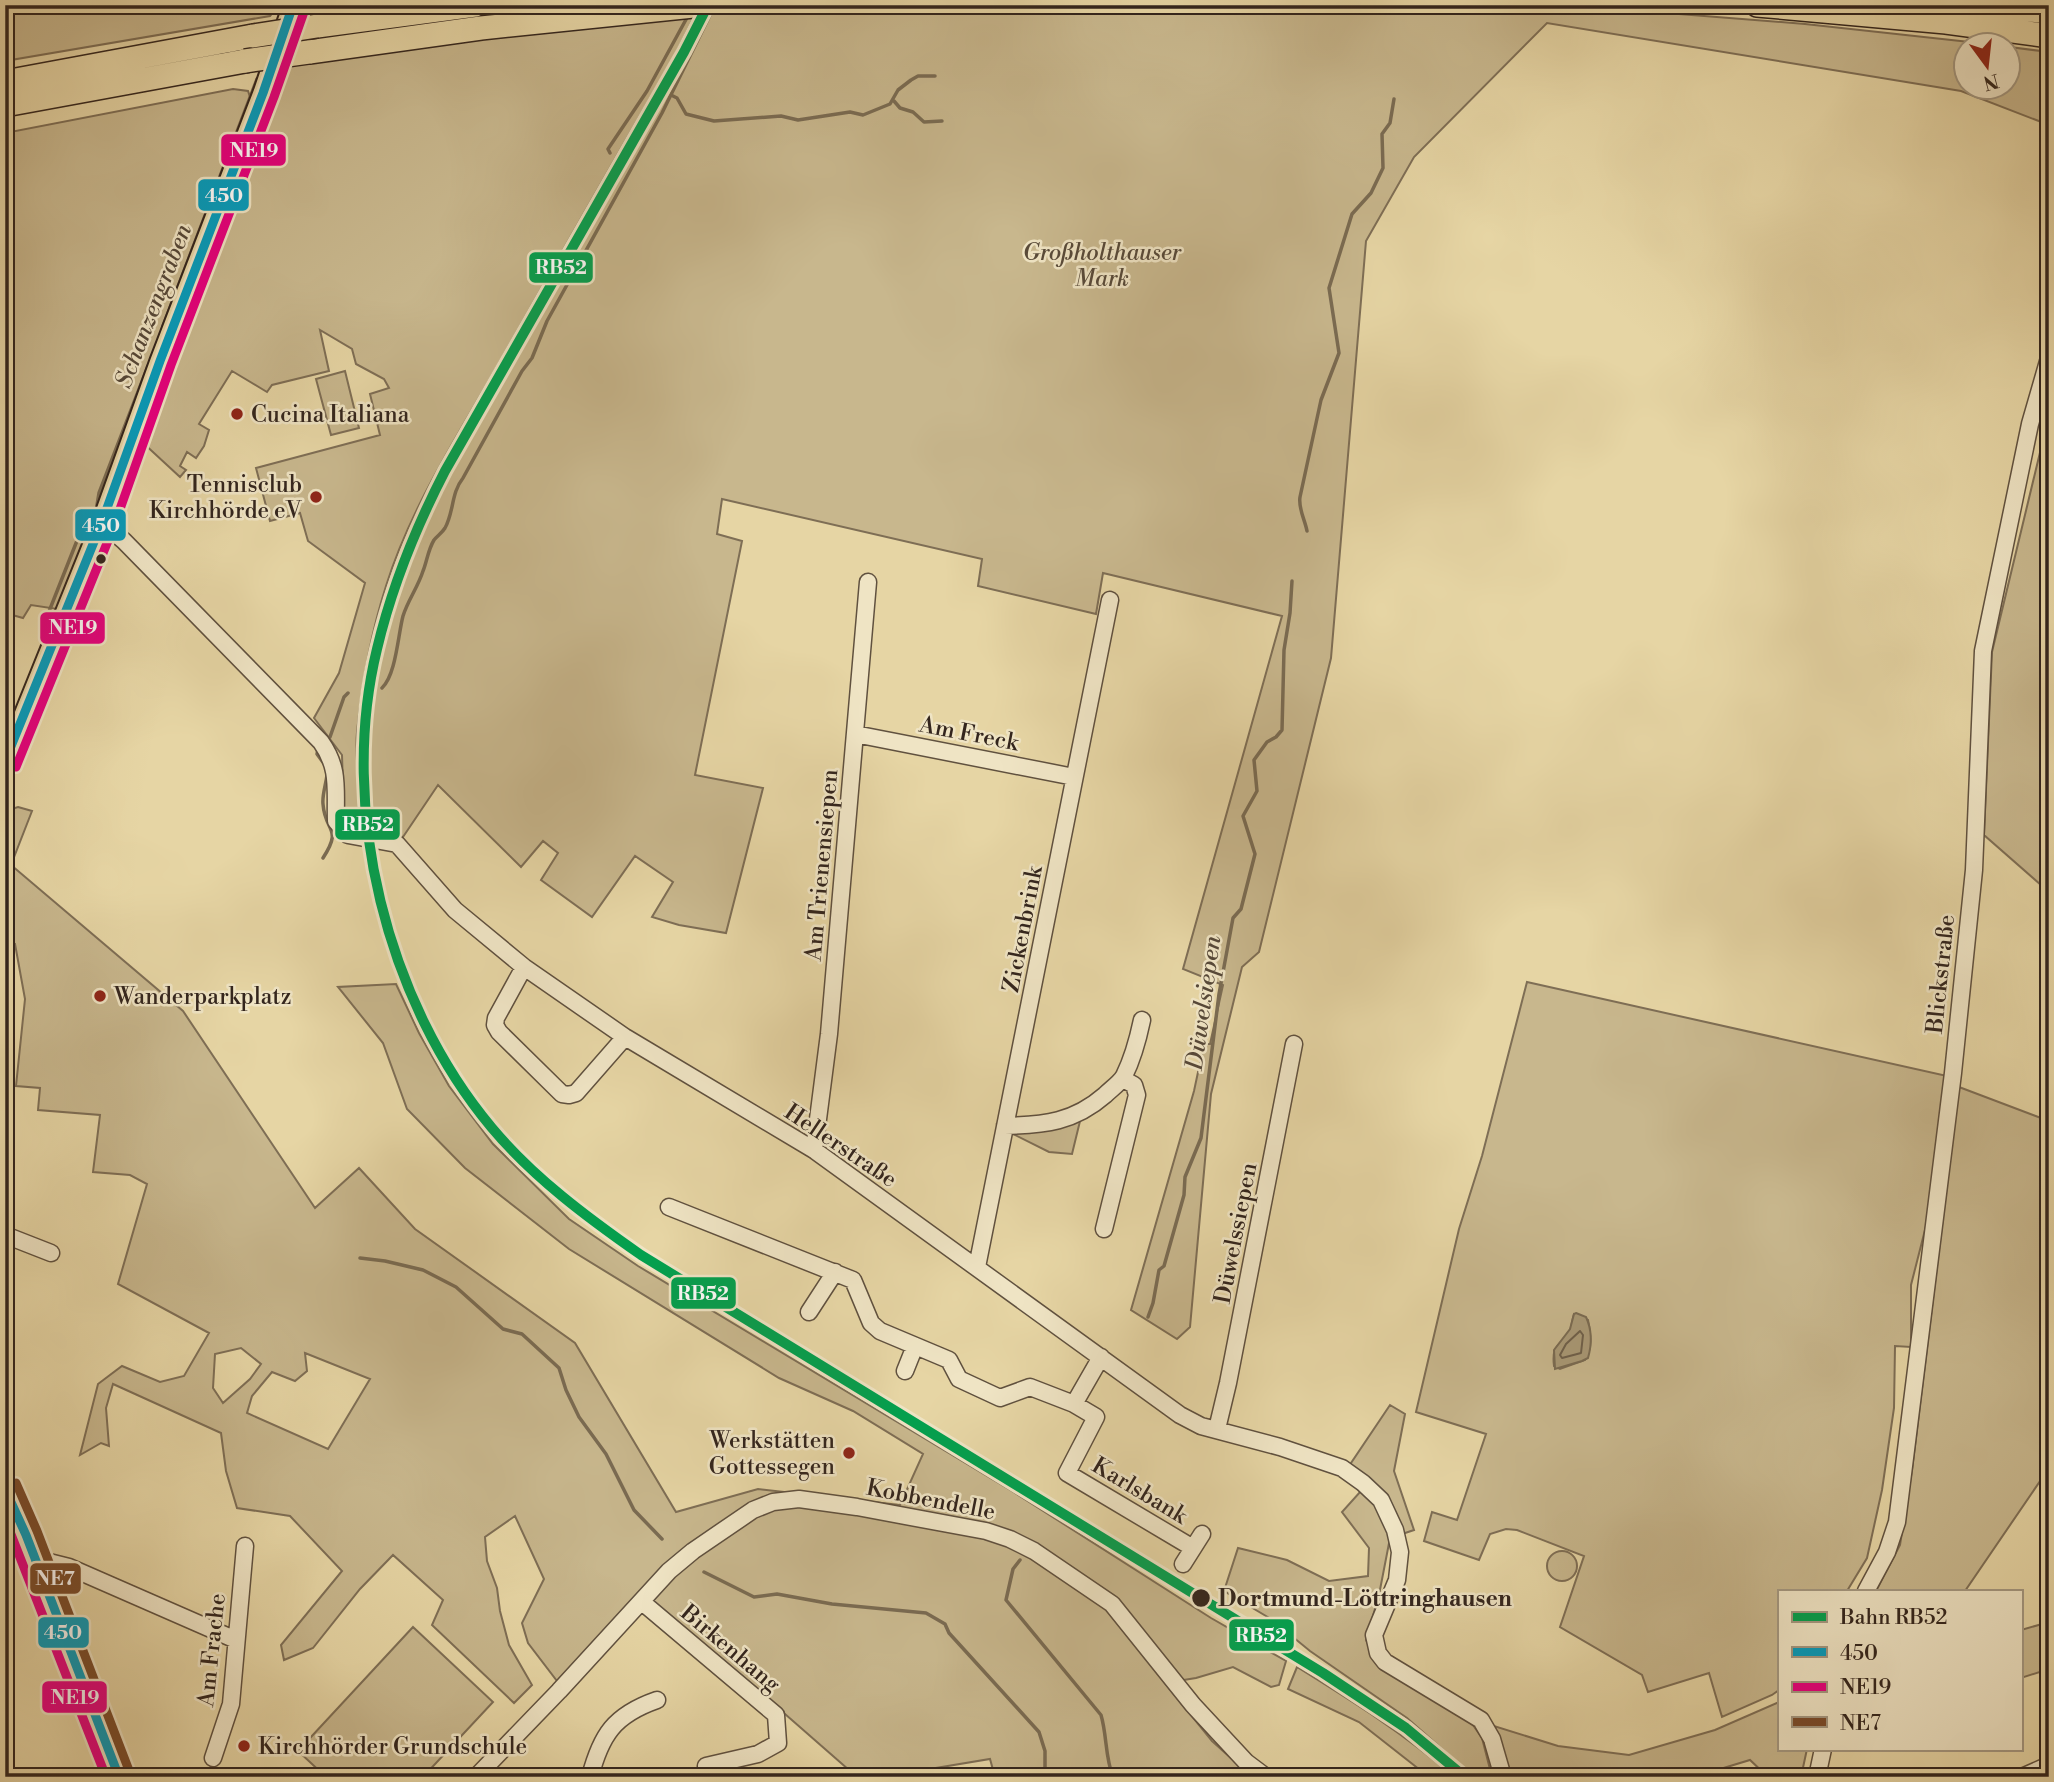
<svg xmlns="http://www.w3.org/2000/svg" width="2054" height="1782" font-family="'Libre Bodoni',serif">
<rect width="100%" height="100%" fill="#e6d5a4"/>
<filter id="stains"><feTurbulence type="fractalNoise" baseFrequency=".00286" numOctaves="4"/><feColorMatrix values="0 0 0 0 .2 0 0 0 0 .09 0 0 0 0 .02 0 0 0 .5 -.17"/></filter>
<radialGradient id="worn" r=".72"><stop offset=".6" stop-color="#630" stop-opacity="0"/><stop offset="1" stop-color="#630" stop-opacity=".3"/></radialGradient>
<!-- green -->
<path fill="#c8b78d" stroke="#7e6e55" stroke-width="2" fill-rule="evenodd" d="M5 5H279L270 16 5 61Z
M293 5H700L675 55C614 159 555 264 496 368 456 438 410 509 386 586 371 633 362 683 357 732 354 764 364 797 355 827L348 826 344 820 342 755 314 718 339 673 365 583 308 541 300 513 270 521 256 468 380 435 370 394 389 388 384 379 356 364 352 349 320 330 329 371 272 385 267 392 232 371 199 424 209 430 204 446 196 458 187 452 180 466 186 470 180 477 141 441Z
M713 5H1565L1805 24 1997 45 1966 46V88H2008L2009 47 2049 52V125L1961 91 1547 23 1414 157 1366 241 1331 658 1259 952 1242 967 1211 1094 1190 1327 1177 1339 1131 1310 1194 1091 1204 1044H1210L1223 985 1183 969 1282 616 1103 573 1096 614 978 586 982 559 722 499 717 534 742 541 695 775 763 788 726 933 679 925 652 917 673 882 635 856 592 917 541 880 558 853 543 841 521 867 438 785 403 837 372 832C366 750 371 670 396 591 420 512 467 441 508 370 578 249 650 130 713 5Z
M233 89 248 91 251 100 104 498 57 609 31 605 23 618 5 613V133Z
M345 371 359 428 331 435 316 379Z
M2049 415V892L1984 835 1992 652Z
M18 807 32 811 11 865 183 1011 315 1208 359 1168 415 1229 575 1343 676 1512 758 1489 900 1505 923 1454 853 1411 779 1378 569 1249 465 1168 407 1109 383 1043 338 987 396 984 419 1033 449 1086 493 1144 569 1219 638 1266 1012 1491 1211 1618 1286 1661 1279 1685 1271 1687 1233 1667 1196 1678 1165 1683 1212 1741 1252 1777H995L990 1759 882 1777H857L785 1714 639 1597 557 1681 528 1643 522 1623 544 1579 515 1516 485 1537 487 1561 497 1588 500 1611 509 1645 532 1685 514 1703 432 1625 443 1600 393 1555 360 1589 313 1648 284 1660 281 1645 342 1571 290 1516 237 1508 226 1471 221 1433 113 1384 106 1408 109 1446 101 1443 80 1455 98 1384 122 1366 160 1382 184 1376 209 1333 118 1284 147 1184 130 1175 93 1172 100 1115 38 1110 40 1088 16 1086 25 999 15 944 8 943 13 917 5 911V811ZM241 1348 261 1364 250 1379 223 1403 213 1388 215 1354ZM305 1353 370 1379 328 1449 247 1413 252 1396 272 1372 295 1381 307 1371Z
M1527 982 1947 1076 1926 1226 1911 1285V1347L1895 1346 1894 1408 1882 1490 1867 1558 1847 1591H1779V1690L1772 1695 1722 1717 1709 1673 1648 1692 1642 1675 1560 1627 1584 1556 1517 1530 1506 1529 1490 1534 1479 1560 1424 1541 1432 1512 1457 1520 1486 1434 1416 1412 1459 1229 1482 1156ZM1574 1314 1588 1320C1591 1333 1593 1349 1585 1360L1560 1369 1554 1366C1551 1342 1562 1346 1570 1331 1572 1326 1572 1319 1574 1314Z
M1959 1087 2049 1121V1468L1965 1591H1876L1900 1545 1912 1470Z
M1081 1117 1072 1154 1049 1152 1009 1132Z
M1390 1405 1405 1414 1394 1471 1414 1530 1390 1538 1379 1595 1366 1640 1380 1668 1452 1710 1473 1725 1482 1738 1492 1777H1474L1407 1718 1310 1651 1271 1619 1224 1591 1238 1548 1287 1560 1329 1581 1368 1576 1369 1548 1342 1512 1361 1491 1345 1472Z
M1547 1566a15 15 0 1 1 30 0a15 15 0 1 1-30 0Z
M2049 1622V1669L2021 1678V1630Z
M413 1627 493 1702 423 1777H326L298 1751Z
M1297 1667C1352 1701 1405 1734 1454 1777H1429L1359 1722 1288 1689Z
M1779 1702V1749H1807L1801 1777H1768L1750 1760 1694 1777H1511L1494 1726 1558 1746 1629 1755 1715 1730Z"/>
<!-- water -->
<path fill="#a99976" stroke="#7a6b52" stroke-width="2" d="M1576 1313 1586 1317C1592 1330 1592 1344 1588 1358L1582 1361 1555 1369 1554 1350 1570 1329 1574 1314Z"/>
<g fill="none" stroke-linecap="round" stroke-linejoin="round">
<!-- shore -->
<path stroke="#6e5f4a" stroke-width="2" d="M1580 1331 1583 1335 1581 1353 1562 1358 1560 1355 1566 1344Z"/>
<!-- stream -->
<path stroke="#7a6b52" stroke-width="3.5" d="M671 95 677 98 686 114 714 121 781 116 798 120 850 112 863 115 890 104 898 90 911 80 918 76H935
M894 101 900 108 913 112 924 122 942 121
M610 153 608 149 647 91 689 14
M163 326 257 79
M97 505 99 493 148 366
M1307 531C1305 520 1298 508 1300 497L1321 400 1339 353 1329 288 1352 214 1371 193 1383 168 1382 134 1390 123 1394 99
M48 614 84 523
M382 688C396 675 398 635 403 616 408 600 418 587 423 571 427 561 428 550 434 540 437 536 442 533 445 528 454 512 451 493 463 478L522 371 532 358 547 321 662 113 715 5
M330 737 344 697 348 693
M318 749 317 754 325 765
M323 858C343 827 325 833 323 804 322 795 326 784 327 775
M360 1258 385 1261 423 1270 456 1287 503 1329 522 1334 559 1368 566 1390 579 1417 606 1454 634 1510 662 1539
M1148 1317 1153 1303 1159 1270 1164 1266 1184 1195 1185 1177 1201 1138 1219 994 1233 918 1241 909 1255 854 1243 816 1257 791 1254 760 1267 742 1276 737 1282 730 1284 650 1290 613 1292 581
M1020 1560 1013 1569 1006 1600 1101 1715C1107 1735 1105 1757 1113 1777
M704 1572 754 1597 777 1594 832 1604 926 1613 945 1624 949 1633 1039 1732 1045 1751V1777"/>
<!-- minor casing -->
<g stroke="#60513f" stroke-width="19">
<path id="minor" d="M102 522 124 541 321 742C340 769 335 789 336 821L348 835 397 844 455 910 524 967 625 1037 814 1150 1180 1415 1201 1426 1280 1447 1342 1468 1363 1483 1381 1500 1395 1530 1400 1552 1397 1580 1374 1635 1378 1653 1385 1662 1481 1720 1492 1739 1503 1777
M855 734 1074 777
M524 967 496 1018 495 1025 499 1032 562 1094 569 1095 576 1093 625 1037
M1005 1126C1045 1125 1074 1122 1105 1095 1111 1089 1120 1083 1124 1076 1133 1058 1138 1039 1142 1020
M814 1150 829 1034 868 582
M669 1207 853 1280 871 1323 880 1331 949 1360 959 1379 1000 1398 1030 1387 1074 1404 1096 1417 1067 1473 1193 1548
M1104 1229 1137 1095 1134 1085 1123 1079
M5 1235 51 1253
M977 1267 1110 600
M809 1312 835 1272
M905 1371 915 1346
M1074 1404 1101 1357
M1217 1429 1228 1383 1294 1044
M37 1563 49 1562 69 1567 236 1640
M1183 1564 1202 1534
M1866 1591 1887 1552 1897 1522 1953 1073 1974 870 1983 651 2030 424 2049 358
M642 1602 776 1715 778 1743 758 1754 706 1766
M213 1758 231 1704 245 1546
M476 1777 559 1691 669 1571 693 1551 753 1510 773 1502 799 1499 857 1507 986 1531 1010 1539 1034 1551 1112 1604 1193 1705 1246 1762 1266 1777
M590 1777C601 1735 614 1715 657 1700
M1817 1777 1823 1749
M2022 1777 2049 1765"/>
</g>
<!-- major casing -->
<g stroke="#33251d" stroke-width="23">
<path id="major" d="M5 762 102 522 160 361 263 93 293 5
M5 1488 26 1535 119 1777"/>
</g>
<!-- highway casing -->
<g stroke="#33251d" stroke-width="26">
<path id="highway" d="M1757 5 1946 22 2049 36
M1982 5 2049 12
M317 26 475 5
M309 52 481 28 703 5
M5 82 253 36
M5 105 245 61"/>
</g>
<!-- minor -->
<use href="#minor" stroke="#efe4c4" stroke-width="16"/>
<!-- major -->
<use href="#major" stroke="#e6d5a4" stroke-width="19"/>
<!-- highway -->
<use href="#highway" stroke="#e6d5a4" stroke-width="23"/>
<!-- highway-bridge casing -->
<g stroke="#33251d" stroke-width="26" stroke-linecap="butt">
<path id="highway-bridge" d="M253 36 317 26
M245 61 309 52"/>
</g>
<!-- highway-bridge -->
<use href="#highway-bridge" stroke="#e6d5a4" stroke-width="23"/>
<!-- bus-1 casing -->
<g stroke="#efe4c4" stroke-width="14">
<path id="bus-1" d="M5 761 102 522 160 361 263 93 293 5
M5 1489 26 1535 119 1777"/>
</g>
<!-- bus-2 casing -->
<g stroke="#efe4c4" stroke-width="14">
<path id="bus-2" d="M16 767 114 526 171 365 274 97 305 9
M5 1519 106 1777"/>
</g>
<!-- bus-3 casing -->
<g stroke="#efe4c4" stroke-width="14">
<path id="bus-3" d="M16 1483 37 1531 130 1773"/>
</g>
<!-- bus-1 -->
<use href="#bus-1" stroke="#059cbc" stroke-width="9"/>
<!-- bus-2 -->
<use href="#bus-2" stroke="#e5007d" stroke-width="9"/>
<!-- bus-3 -->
<use href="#bus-3" stroke="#7a4b2a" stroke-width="9"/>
<!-- rail-1 casing -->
<g stroke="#efe4c4" stroke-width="16">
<path id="rail-1" d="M708 5 684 52 445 471C415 529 392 586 377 649 338 808 387 1003 492 1128 534 1178 588 1218 641 1255L1323 1673 1406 1728 1465 1777"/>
</g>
<!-- rail-1 -->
<use href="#rail-1" stroke="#03a04e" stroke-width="10"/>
</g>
<!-- markers -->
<g fill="#8f2418" stroke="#efe4c4" stroke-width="2.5">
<circle cx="237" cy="414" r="7"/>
<circle cx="316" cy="497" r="7"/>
<circle cx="100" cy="996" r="7"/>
<circle cx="849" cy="1453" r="7"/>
<circle cx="244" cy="1746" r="7"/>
</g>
<g fill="#33251d" stroke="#efe4c4" stroke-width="2.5">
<circle cx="101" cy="559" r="6"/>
<circle cx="1201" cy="1598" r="10"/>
</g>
<g text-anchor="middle" stroke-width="5" stroke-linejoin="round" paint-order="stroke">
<!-- park labels -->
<g font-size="23" font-style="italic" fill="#584a39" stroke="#efe4c4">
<text x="1102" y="260">Großholthauser<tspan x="1102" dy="26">Mark</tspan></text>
</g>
<!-- poi labels -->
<g font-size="23" fill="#33251d" stroke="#efe4c4" text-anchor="start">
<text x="251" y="422">Cucina Italiana</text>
<text x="302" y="492" text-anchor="end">Tennisclub<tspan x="302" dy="26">Kirchhörde eV</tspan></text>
<text x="114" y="1004">Wanderparkplatz</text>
<text x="835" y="1448" text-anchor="end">Werkstätten<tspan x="835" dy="26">Gottessegen</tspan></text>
<text x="258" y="1754">Kirchhörder Grundschule</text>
</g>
<!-- street labels -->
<g font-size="23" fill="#33251d" stroke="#efe4c4">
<text transform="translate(969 733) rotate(11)" y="8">Am Freck</text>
<text transform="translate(821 865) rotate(-85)" y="8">Am Trienensiepen</text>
<text transform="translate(1022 929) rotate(-79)" y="8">Zickenbrink</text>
<text transform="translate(1940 974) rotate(-84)" y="8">Blickstraße</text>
<text transform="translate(841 1145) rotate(34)" y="8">Hellerstraße</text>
<text transform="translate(1235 1233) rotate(-79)" y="8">Düwelssiepen</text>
<text transform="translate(1140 1490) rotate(31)" y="8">Karlsbank</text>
<text transform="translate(931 1499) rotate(11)" y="8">Kobbendelle</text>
<text transform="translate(731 1648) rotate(40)" y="8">Birkenhang</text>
<text transform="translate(211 1650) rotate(-84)" y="8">Am Frache</text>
</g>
<!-- stop labels -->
<g font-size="23" font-weight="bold" fill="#33251d" stroke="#efe4c4" text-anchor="start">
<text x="1218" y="1606">Dortmund-Löttringhausen</text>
</g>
<!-- water labels -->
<g font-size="24" font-style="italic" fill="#564838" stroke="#efe4c4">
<text transform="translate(153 306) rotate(-69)" y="8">Schanzengraben</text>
<text transform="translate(1203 1003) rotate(-82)" y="8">Düwelsiepen</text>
</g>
</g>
<g stroke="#efe4c4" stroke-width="2.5">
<rect x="220" y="133" width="67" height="34" rx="7" fill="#e5007d"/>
<rect x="197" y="178" width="53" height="34" rx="7" fill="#059cbc"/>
<rect x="528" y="251" width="66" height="33" rx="7" fill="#03a04e"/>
<rect x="74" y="508" width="53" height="34" rx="7" fill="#059cbc"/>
<rect x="39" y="611" width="67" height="34" rx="7" fill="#e5007d"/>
<rect x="334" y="808" width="67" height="33" rx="7" fill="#03a04e"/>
<rect x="670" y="1276" width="67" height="34" rx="7" fill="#03a04e"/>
<rect x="29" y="1562" width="53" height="33" rx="7" fill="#7a4b2a"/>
<rect x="37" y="1616" width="53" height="33" rx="7" fill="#059cbc"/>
<rect x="1228" y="1618" width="67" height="34" rx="7" fill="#03a04e"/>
<rect x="41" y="1680" width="67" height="34" rx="7" fill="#e5007d"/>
</g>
<g font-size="19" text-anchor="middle" font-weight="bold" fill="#fff">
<text x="254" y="157">NE19</text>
<text x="224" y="202">450</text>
<text x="561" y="274">RB52</text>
<text x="101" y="532">450</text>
<text x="73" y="634">NE19</text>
<text x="368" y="831">RB52</text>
<text x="703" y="1300">RB52</text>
<text x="55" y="1585">NE7</text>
<text x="63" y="1639">450</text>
<text x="1261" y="1642">RB52</text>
<text x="75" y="1704">NE19</text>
</g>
<!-- margin -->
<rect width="2054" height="1782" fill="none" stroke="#e6d5a4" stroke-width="28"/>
<rect x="7" y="7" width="2040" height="1768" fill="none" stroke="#33251d" stroke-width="3.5"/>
<rect x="14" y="14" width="2026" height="1754" fill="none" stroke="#33251d" stroke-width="2"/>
<!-- legend -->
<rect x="1778" y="1590" width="245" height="161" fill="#efe4c4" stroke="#a49881" stroke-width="2"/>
<rect x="1792" y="1612" width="35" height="10" fill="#03a04e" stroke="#a49881" stroke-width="2"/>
<text x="1840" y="1624" font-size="21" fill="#33251d">Bahn RB52</text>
<rect x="1792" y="1647" width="35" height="10" fill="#059cbc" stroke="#a49881" stroke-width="2"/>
<text x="1840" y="1660" font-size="21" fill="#33251d">450</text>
<rect x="1792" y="1682" width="35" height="10" fill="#e5007d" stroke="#a49881" stroke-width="2"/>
<text x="1840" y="1694" font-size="21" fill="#33251d">NE19</text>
<rect x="1792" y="1717" width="35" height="10" fill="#7a4b2a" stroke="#a49881" stroke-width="2"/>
<text x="1840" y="1730" font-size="21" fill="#33251d">NE7</text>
<!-- north arrow -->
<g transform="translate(1987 66) rotate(165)"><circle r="33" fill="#efe4c4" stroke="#a49881" stroke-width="2"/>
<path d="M0-5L12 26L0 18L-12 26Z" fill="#8f2418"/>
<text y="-10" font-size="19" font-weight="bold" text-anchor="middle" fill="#33251d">N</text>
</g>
<rect width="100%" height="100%" filter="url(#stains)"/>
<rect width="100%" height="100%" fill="url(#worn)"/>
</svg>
